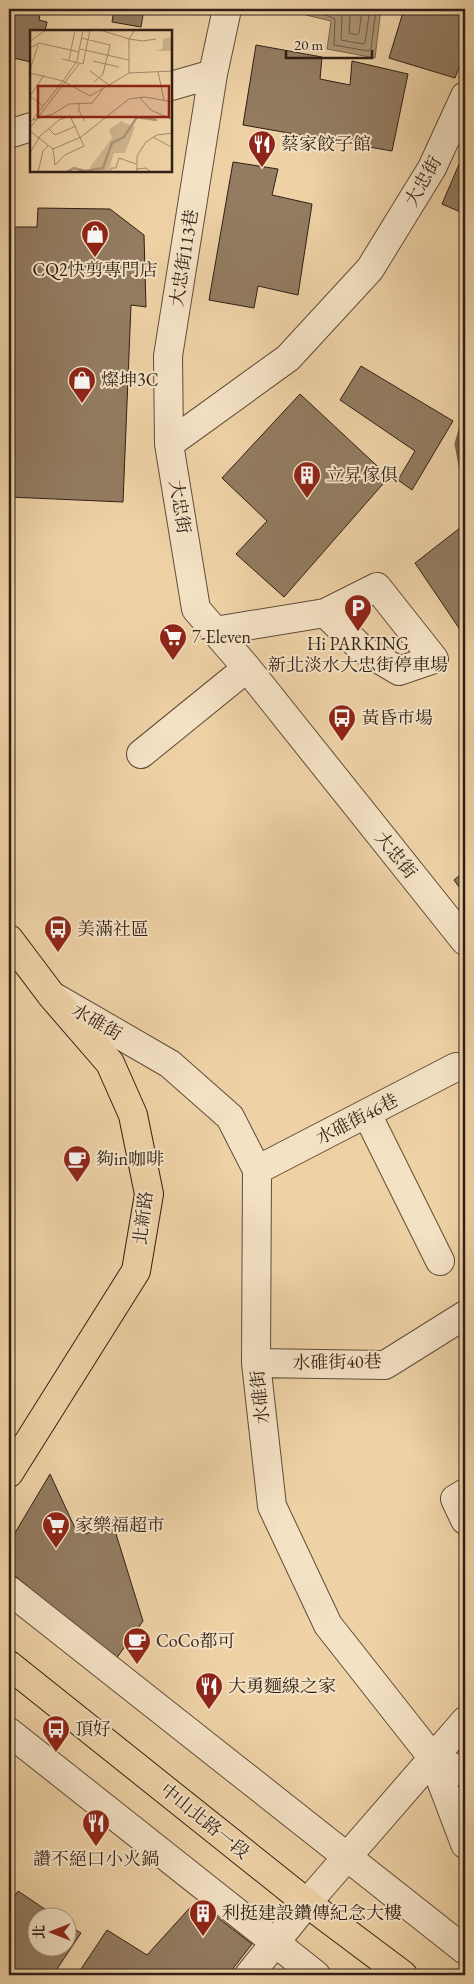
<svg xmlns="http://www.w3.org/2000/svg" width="474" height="1984" font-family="'EB Garamond','Noto Serif TC',serif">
<rect width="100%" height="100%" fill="#eed2a6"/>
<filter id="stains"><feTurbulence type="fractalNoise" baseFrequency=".004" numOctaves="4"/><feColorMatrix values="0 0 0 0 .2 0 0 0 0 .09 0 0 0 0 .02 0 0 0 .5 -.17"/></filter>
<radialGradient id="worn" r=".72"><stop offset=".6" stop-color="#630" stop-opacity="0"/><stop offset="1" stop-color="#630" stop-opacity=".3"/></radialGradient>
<!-- water -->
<path fill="#ad9575" stroke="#7b664f" d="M307 9H381L375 58 327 49 331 21 306 15Z"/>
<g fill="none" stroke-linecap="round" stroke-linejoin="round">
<!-- shore -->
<path stroke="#6e5a46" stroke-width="1" d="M311 9 335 19 334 45 368 51 371 49 376 9
M328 9 337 12 342 17 341 40 363 44 365 42 370 9
M345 9 350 18 349 33 357 35 359 33 362 9"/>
<!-- stream -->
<path stroke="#7b664f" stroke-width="9" d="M465 423 459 444 465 476"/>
</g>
<!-- building -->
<path fill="#937c61" stroke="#301f16" d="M9 9H41L39 20 47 22 45 31H31V62L9 57Z
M114 9H144L141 27 112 22Z
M404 9H465V52L455 78 389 58Z
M256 45 322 57 320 79 350 85 352 61 408 74 392 151 243 125Z
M463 155 465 156V214L442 204Z
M233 162 278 169 272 195 312 204 298 295 258 286 254 308 209 300Z
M38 208 110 209 144 235 146 307 131 305 123 502 9 497V227H37Z
M361 366 453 421 412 490 398 480 415 451 340 400Z
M300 394 389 477 284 597 236 554 267 521 222 478Z
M465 524V637L415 563Z
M465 871V895L454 880Z
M50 1474 75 1528 86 1534 112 1521 143 1621 116 1659 9 1571V1543Z
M18 1891 55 1916H38V1946H68V1925L81 1933 53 1975H9V1905Z
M196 1901 252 1944 228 1975H77L107 1930 147 1955Z"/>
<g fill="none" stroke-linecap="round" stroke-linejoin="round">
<!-- minor casing -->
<g stroke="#604c3a" stroke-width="30">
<path id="minor" d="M227 9 213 74 168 356 169 444 196 609 247 668 465 941
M171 86 213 74
M9 134 31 127
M169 444 288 358 370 269 432 168 465 96
M215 631 325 613 377 587 434 659 399 671 362 649 325 613
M141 754 247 668
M56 998 170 1064 230 1117 257 1170 256 1363 272 1506 328 1625 432 1757 465 1844
M367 1114 440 1261
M257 1170 456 1067
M256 1363 385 1365 465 1315
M465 1493 455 1499 465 1520
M9 1590 465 1950
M9 1732 316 1975
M432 1757 465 1773
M249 1975 307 1903 465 1721"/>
</g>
<!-- major casing -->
<g stroke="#301f16" stroke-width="30">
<path id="major" d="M9 939 52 996 110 1063 133 1115 149 1194 136 1271 9 1473
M9 1665 307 1903 403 1975"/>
</g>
<!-- minor -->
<use href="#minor" stroke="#f4e2c5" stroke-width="28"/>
<!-- major -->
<use href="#major" stroke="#eed2a6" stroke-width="28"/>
</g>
<!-- icons -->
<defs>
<g id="restaurant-pin" transform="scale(1.4375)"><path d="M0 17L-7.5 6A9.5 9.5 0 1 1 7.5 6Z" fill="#8f2418" stroke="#f4e2c5"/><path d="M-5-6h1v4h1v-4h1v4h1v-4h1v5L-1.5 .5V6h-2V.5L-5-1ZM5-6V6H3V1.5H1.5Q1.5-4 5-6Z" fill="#fff"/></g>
<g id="shop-pin" transform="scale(1.4375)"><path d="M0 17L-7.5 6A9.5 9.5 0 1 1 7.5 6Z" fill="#8f2418" stroke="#f4e2c5"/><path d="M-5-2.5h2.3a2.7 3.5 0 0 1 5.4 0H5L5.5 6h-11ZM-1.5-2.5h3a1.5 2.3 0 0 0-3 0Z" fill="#fff"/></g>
<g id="building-pin" transform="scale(1.4375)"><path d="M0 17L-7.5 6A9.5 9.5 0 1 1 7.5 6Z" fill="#8f2418" stroke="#f4e2c5"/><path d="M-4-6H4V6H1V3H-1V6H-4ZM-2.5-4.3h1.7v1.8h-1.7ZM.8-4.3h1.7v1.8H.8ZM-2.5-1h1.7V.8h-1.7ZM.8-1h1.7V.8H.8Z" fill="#fff"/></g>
<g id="parking-pin" transform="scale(1.4375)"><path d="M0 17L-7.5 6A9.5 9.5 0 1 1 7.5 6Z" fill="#8f2418" stroke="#f4e2c5"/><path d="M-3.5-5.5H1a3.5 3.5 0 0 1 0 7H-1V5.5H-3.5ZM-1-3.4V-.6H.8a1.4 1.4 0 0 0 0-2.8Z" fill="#fff"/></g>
<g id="supermarket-pin" transform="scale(1.4375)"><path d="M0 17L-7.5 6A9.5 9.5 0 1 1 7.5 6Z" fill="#8f2418" stroke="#f4e2c5"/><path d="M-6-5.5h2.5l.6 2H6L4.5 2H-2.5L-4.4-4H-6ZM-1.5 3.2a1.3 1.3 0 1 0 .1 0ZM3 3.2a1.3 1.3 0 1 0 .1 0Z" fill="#fff"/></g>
<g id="bus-pin" transform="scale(1.4375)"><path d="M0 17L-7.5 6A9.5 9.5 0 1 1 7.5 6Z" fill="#8f2418" stroke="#f4e2c5"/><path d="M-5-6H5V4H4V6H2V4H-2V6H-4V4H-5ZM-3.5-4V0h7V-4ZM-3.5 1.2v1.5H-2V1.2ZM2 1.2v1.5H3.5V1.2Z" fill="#fff"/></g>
<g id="cafe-pin" transform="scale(1.4375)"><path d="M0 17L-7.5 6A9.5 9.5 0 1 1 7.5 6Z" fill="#8f2418" stroke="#f4e2c5"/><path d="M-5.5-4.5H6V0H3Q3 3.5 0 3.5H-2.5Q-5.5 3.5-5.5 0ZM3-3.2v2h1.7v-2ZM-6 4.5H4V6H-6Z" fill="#fff"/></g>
</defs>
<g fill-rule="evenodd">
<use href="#restaurant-pin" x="262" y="144"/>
<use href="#shop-pin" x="95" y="234"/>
<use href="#shop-pin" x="82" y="380"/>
<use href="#building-pin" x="307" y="475"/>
<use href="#parking-pin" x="358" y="608"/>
<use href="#supermarket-pin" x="173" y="637"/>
<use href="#bus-pin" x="342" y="718"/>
<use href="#bus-pin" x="58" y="929"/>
<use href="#cafe-pin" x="77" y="1159"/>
<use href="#supermarket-pin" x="56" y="1525"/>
<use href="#cafe-pin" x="137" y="1641"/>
<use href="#restaurant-pin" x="209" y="1686"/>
<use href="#bus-pin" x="56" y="1729"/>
<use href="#restaurant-pin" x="96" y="1823"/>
<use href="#building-pin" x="203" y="1913"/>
</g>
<g text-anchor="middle" stroke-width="4" stroke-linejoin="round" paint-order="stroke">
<!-- poi labels -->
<g font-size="18" fill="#301f16" stroke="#f4e2c5" text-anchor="start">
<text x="281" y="150">蔡家餃子館</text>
<text x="95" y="276" text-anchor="middle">CQ2快剪專門店</text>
<text x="101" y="386">燦坤3C</text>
<text x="326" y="481">立昇傢俱</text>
<text x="192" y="643">7-Eleven</text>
<text x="358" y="650" text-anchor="middle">Hi PARKING<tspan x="358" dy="21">新北淡水大忠街停車場</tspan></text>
<text x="361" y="724">黃昏市場</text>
<text x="77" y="935">美滿社區</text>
<text x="96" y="1165">夠in咖啡</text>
<text x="75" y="1531">家樂福超市</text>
<text x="156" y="1647">CoCo都可</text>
<text x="228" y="1692">大勇麵線之家</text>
<text x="75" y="1735">頂好</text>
<text x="96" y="1865" text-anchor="middle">讚不絕口小火鍋</text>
<text x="222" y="1919">利挺建設鑽傳紀念大樓</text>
</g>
<!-- street labels -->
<g font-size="18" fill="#301f16" stroke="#f4e2c5">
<text transform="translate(423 181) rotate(-60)" y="6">大忠街</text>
<text transform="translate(184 258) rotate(-81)" y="6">大忠街113巷</text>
<text transform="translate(180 507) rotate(81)" y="6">大忠街</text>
<text transform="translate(396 855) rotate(51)" y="6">大忠街</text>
<text transform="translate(97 1022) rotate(30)" y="6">水碓街</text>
<text transform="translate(357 1119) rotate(-27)" y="6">水碓街46巷</text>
<text transform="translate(143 1218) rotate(-83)" y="6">北新路</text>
<text transform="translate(337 1362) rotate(-1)" y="6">水碓街40巷</text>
<text transform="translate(260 1397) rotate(-96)" y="6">水碓街</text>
<text transform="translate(205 1821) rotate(39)" y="6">中山北路一段</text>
</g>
</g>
<!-- overview -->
<g transform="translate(30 30)">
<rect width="142" height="142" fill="#eed2a6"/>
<path d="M142 7V21H125L132 19 133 9ZM91 91 105 97 95 123H84L78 142H62L60 137 82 108 79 100Z" fill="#ceb48e"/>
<path fill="none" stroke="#ad9575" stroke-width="2.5" d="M37 142 44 138 55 141 73 138 82 113 94 107 107 87 127 90"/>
<path fill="none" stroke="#a28a6c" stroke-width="1" d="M70 0 99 9V43M105 0 99 9 113 11 126 9M51 8 80 15 73 44 64 52M0 11 16 0M0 18 9 13 49 22M50 19 99 30M32 29 53 34 60 0M39 30 45 0M63 31 89 37M0 40 8 15M60 41 79 55M128 42 134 70M0 43 33 51 47 31 53 0M0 66 14 45M0 66 13 76M110 68 121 80 143 90M49 73V81L55 91M3 90 23 84 39 74 62 73 73 59M0 93 33 51 60 66 99 43 143 41M0 98 49 34M19 99 25 105 46 96M0 101 23 119 51 107 99 69 115 67 143 72M123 107 143 118M0 123 10 106 29 90 40 86 54 116 35 125 25 135 23 119M106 139 116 138 121 142M8 142 13 121 18 116M80 142 81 138H86L89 128 106 134M107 142V126L116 112 127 105 143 103"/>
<path fill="#8f2418" fill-opacity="0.15" stroke="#8f2418" stroke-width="2.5" d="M8 56H139V87H8Z"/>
<rect width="142" height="142" fill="none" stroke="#301f16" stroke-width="2.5"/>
</g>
<!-- margin -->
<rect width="474" height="1984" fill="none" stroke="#eed2a6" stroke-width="30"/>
<rect x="10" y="10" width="454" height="1964" fill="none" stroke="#301f16" stroke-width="2.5"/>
<rect x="15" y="15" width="444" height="1954" fill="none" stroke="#301f16"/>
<!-- north arrow -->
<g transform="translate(52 1932) rotate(270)"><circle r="24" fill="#f4e2c5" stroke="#a6947f"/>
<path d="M0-4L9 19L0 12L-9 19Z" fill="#8f2418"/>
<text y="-8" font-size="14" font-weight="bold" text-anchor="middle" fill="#301f16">北</text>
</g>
<!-- scale -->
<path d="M286 50v8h86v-8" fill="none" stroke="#301f16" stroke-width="2.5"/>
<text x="294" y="50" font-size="15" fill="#301f16" stroke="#f4e2c5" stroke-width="4" paint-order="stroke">20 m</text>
<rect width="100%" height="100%" filter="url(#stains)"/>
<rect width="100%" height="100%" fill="url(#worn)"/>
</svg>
